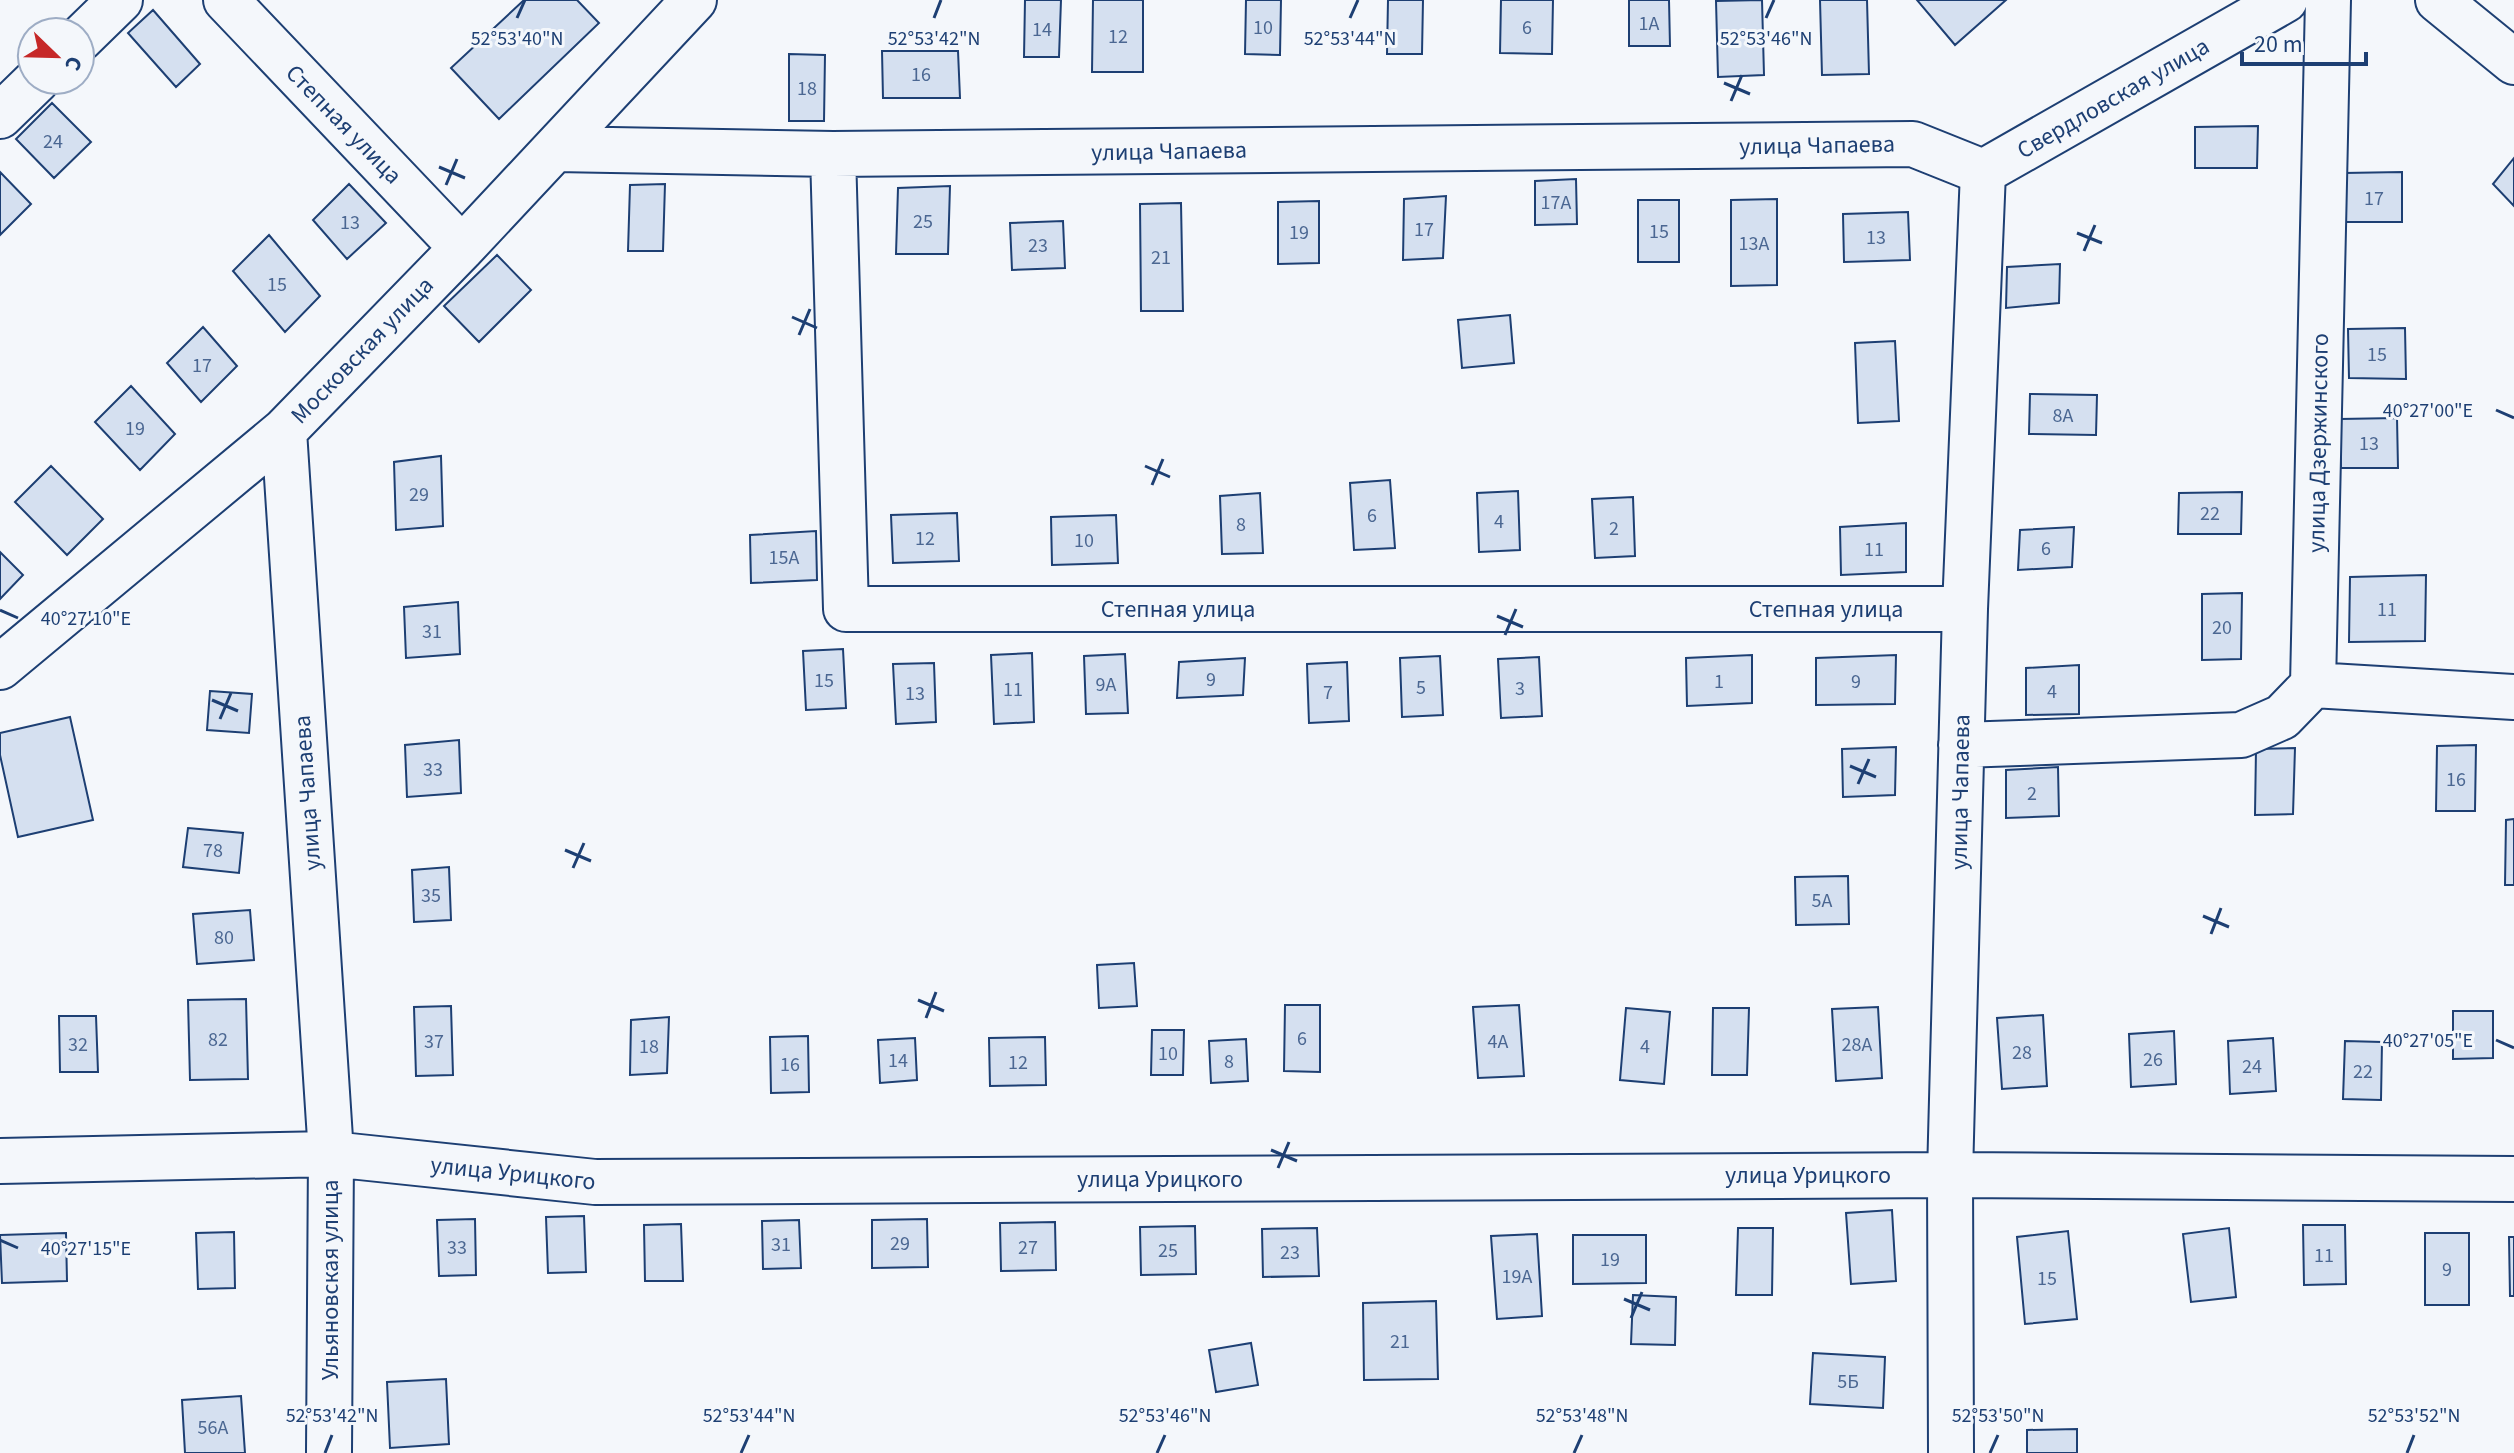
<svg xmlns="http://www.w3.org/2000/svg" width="2514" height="1453" font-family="'Source Sans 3',sans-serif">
<rect width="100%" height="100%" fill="#f4f7fb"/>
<!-- building -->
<path fill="#d5e0f0" stroke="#1d3f73" stroke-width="2" d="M524 0H577L599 23 499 119 451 68Z
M1025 0H1061L1059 57H1024Z
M1093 0H1143V72H1092Z
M1246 0H1281L1280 55 1245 54Z
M1388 0H1423L1422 54H1387Z
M1501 0H1553L1552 54 1500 53Z
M1629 0H1669L1670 46H1629Z
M1762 0 1764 75 1718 77 1716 1Z
M1820 0H1867L1869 74 1822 75Z
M1917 0H2006L1955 45Z
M153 10 200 64 176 87 128 33Z
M882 51H958L960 98H883Z
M789 54 825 55 824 121H789Z
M52 103 91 142 54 178 16 139Z
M2258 126 2257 168H2195V127Z
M2514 158V206L2493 184Z
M0 172 31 204 0 235Z
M2402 172V222H2345L2344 173Z
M1576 179 1577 224 1535 225V181Z
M349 184 386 223 347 259 313 220Z
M665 184 663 251H628L630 185Z
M950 186 948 254H896L898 188Z
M1446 196 1443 258 1403 260 1404 199Z
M1777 199V285L1731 286V200Z
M1638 200H1679V262H1638Z
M1319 201V263L1278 264V202Z
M1181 203 1183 311H1141L1140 204Z
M1908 212 1910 260 1844 262 1843 214Z
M1063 221 1065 268 1012 270 1010 223Z
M269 235 320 296 285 332 233 271Z
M497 255 531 290 479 342 444 306Z
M2060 264 2059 303 2006 308 2007 267Z
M1510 315 1514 363 1462 368 1458 320Z
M203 327 237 366 201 402 167 363Z
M2405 328 2406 379 2349 378 2348 329Z
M1895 341 1899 421 1858 423 1855 343Z
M131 386 175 434 140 470 95 422Z
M2030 394 2097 395 2096 435 2029 434Z
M2397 418 2398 468H2341L2340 419Z
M441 456 443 526 396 530 394 462Z
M51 466 103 519 67 555 15 502Z
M1390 480 1395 548 1354 550 1350 483Z
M1518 491 1520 550 1479 552 1477 493Z
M2242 492 2241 534H2178L2179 493Z
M1260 493 1263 553 1222 554 1220 496Z
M1633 497 1635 556 1595 558 1592 499Z
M957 513 959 561 893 563 891 515Z
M1116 515 1118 563 1052 565 1051 517Z
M1906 523V572L1841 575 1840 527Z
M2074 527 2072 567 2018 570 2020 530Z
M816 531 817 580 751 583 750 535Z
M0 552 23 575 0 599Z
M2426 575 2425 641 2349 642 2350 577Z
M2242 593 2241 659 2202 660V594Z
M458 602 460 654 406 658 404 607Z
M843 649 846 708 806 710 803 651Z
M1032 653 1034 722 994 724 991 655Z
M1125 654 1128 713 1086 714 1084 656Z
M1752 655V703L1687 706 1686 658Z
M1896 655 1895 704 1816 705V658Z
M1440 656 1443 715 1402 717 1400 658Z
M1539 657 1542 716 1501 718 1498 659Z
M1245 658 1243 695 1177 698 1179 662Z
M1347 662 1349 721 1309 723 1307 664Z
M934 663 936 722 896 724 893 664Z
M2079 665V714L2026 715V668Z
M210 691 252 694 249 733 207 730Z
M70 717 93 820 18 837 0 755V733Z
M459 740 461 793 407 797 405 745Z
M2476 745 2475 811H2436L2437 746Z
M1896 747 1895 795 1843 797 1842 749Z
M2295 748 2293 814 2255 815 2256 749Z
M2058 767 2059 816 2006 818V770Z
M2514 819V885H2505L2506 820Z
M188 828 243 833 239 873 183 867Z
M449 867 451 920 414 922 412 870Z
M1848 876 1849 924 1796 925 1795 877Z
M250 910 254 960 197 964 193 914Z
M1134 963 1137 1006 1099 1008 1097 965Z
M246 999 248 1079 190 1080 188 1000Z
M1285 1005H1320V1072L1284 1071Z
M1519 1005 1524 1076 1478 1078 1473 1007Z
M451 1006 453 1075 416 1076 414 1007Z
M1878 1007 1882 1078 1836 1081 1832 1009Z
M1626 1008 1670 1012 1664 1084 1620 1080Z
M1713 1008H1749L1747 1075H1712Z
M2453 1011H2493V1058L2453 1059Z
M2043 1015 2047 1086 2002 1089 1997 1018Z
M59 1016H96L98 1072H60Z
M669 1017 667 1073 630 1075 631 1020Z
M1152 1030H1184L1183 1075H1151Z
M2174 1031 2176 1084 2131 1087 2129 1034Z
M808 1036 809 1092 771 1093 770 1037Z
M1045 1037 1046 1085 990 1086 989 1038Z
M915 1038 917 1080 880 1083 878 1040Z
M2273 1038 2276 1091 2230 1094 2228 1041Z
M1246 1039 1248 1081 1211 1083 1209 1041Z
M2345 1041 2382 1042 2381 1100 2343 1099Z
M1892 1210 1896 1281 1851 1284 1846 1213Z
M584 1216 586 1272 548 1273 546 1217Z
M475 1219 476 1275 439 1276 437 1220Z
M927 1219 928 1267 872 1268V1220Z
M799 1220 801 1268 763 1269 762 1221Z
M1055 1222 1056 1270 1001 1271 1000 1223Z
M681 1224 683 1281H645L644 1225Z
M2303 1225H2345L2346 1284 2304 1285Z
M1195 1226 1196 1274 1141 1275 1140 1227Z
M1317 1228 1319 1276 1263 1277 1262 1229Z
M1738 1228H1773L1772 1295H1736Z
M2229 1228 2236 1297 2191 1302 2183 1234Z
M2068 1231 2077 1319 2025 1324 2017 1237Z
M234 1232 235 1288 198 1289 196 1233Z
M66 1233 67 1281 2 1283 0 1235Z
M2425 1233H2469V1305H2425Z
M1537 1234 1542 1316 1497 1319 1491 1236Z
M1573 1235H1646V1283L1573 1284Z
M2509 1237H2514V1296H2510Z
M1633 1295 1676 1297 1675 1345 1631 1344Z
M1436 1301 1438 1379 1364 1380 1363 1303Z
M1251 1343 1258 1385 1216 1392 1209 1350Z
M1813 1353 1885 1357 1883 1408 1810 1404Z
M446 1379 449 1444 390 1448 387 1382Z
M241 1396 245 1453H185L182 1400Z
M2077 1429V1453H2027V1430Z"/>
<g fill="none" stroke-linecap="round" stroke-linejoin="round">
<!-- minor casing -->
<g stroke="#1d3f73" stroke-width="48">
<path id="minor" d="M226 0 462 248
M2328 0 2313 685 2514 697
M2438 0 2514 62
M80 39 120 0
M0 116 37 80
M556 149 833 154 1913 144 1983 172
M833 154 846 609H1965
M1983 172 2285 0
M284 431 331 1154 329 1453
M0 667 284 431 462 248 694 0
M1961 745 2241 735 2282 717 2313 685
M0 1161 331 1154 595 1182 1950 1175 2514 1179
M1951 1453 1950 1175 1965 609 1983 172"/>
</g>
<!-- minor -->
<use href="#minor" stroke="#f4f7fb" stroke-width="44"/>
</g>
<!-- ticks -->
<path fill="none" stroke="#1d3f73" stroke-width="3" d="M517 18 525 0M934 18 941 0M1350 18 1358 0M1766 18 1774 0M1724 83 1750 94M1731 101 1742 75M439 167 465 178M446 185 457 159M2077 233 2102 243M2084 251 2095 225M792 317 817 328M799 335 810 309M2496 410 2514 418M1145 466 1170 477M1152 485 1163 459M0 610 18 618M1497 616 1523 627M1505 635 1516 609M212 700 238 711M220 719 231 693M1850 766 1876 777M1858 784 1869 759M565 850 591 861M573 868 584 843M2203 916 2229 927M2211 934 2221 908M918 1000 944 1011M926 1018 936 992M2496 1040 2514 1048M1271 1150 1297 1161M1278 1168 1289 1142M0 1240 18 1248M1624 1299 1650 1310M1631 1318 1642 1292M325 1453 332 1435M741 1453 749 1435M1157 1453 1165 1435M1574 1453 1582 1435M1990 1453 1998 1435M2407 1453 2414 1435"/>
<g text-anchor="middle" stroke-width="6" stroke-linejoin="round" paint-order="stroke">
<!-- number labels -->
<g font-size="20" fill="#4b6792">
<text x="1649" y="30">1А</text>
<text x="1263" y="34">10</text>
<text x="1527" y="34">6</text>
<text x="1042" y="36">14</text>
<text x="1118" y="43">12</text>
<text x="921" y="81">16</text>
<text x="807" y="95">18</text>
<text x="53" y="148">24</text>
<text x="2374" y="205">17</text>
<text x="1556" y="209">17А</text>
<text x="923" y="228">25</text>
<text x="350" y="229">13</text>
<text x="1424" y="236">17</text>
<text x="1659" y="238">15</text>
<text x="1299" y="239">19</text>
<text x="1876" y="244">13</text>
<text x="1754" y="250">13А</text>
<text x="1038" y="252">23</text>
<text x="1161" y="264">21</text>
<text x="277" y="291">15</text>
<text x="2377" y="361">15</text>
<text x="202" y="372">17</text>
<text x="2063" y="422">8А</text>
<text x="135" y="435">19</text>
<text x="2369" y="450">13</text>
<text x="419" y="501">29</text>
<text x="2210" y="520">22</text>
<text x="1372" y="522">6</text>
<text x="1499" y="528">4</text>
<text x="1241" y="531">8</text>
<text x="1614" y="535">2</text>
<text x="925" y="545">12</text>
<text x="1084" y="547">10</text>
<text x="2046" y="555">6</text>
<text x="1874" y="556">11</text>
<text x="784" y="564">15А</text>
<text x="2387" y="616">11</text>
<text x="2222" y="634">20</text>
<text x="432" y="638">31</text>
<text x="1211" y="686">9</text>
<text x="824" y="687">15</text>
<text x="1719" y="688">1</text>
<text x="1856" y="688">9</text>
<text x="1106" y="691">9А</text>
<text x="1421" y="694">5</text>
<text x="1520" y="695">3</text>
<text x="1013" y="696">11</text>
<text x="2052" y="698">4</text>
<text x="1328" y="699">7</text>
<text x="915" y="700">13</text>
<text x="433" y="776">33</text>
<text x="2456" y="786">16</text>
<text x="2032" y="800">2</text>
<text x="213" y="857">78</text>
<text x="431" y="902">35</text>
<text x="1822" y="907">5А</text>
<text x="224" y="944">80</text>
<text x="1302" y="1045">6</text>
<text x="218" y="1046">82</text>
<text x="434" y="1048">37</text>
<text x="1498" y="1048">4А</text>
<text x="78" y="1051">32</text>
<text x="1857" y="1051">28А</text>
<text x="649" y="1053">18</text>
<text x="1645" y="1053">4</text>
<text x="2022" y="1059">28</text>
<text x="1168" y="1060">10</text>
<text x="2153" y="1066">26</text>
<text x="898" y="1067">14</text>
<text x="1229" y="1068">8</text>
<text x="1018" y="1069">12</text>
<text x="790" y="1071">16</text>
<text x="2252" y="1073">24</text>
<text x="2363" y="1078">22</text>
<text x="900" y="1250">29</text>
<text x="781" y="1251">31</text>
<text x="457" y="1254">33</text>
<text x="1028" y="1254">27</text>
<text x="1168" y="1257">25</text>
<text x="1290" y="1259">23</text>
<text x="2324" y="1262">11</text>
<text x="1610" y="1266">19</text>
<text x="2447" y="1276">9</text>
<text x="1517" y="1283">19А</text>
<text x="2047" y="1285">15</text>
<text x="1400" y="1348">21</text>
<text x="1848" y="1388">5Б</text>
<text x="213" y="1434">56А</text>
</g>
<!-- street labels -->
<g font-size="24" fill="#1d3f73" stroke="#f4f7fb">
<text transform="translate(2113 98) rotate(-30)" y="8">Свердловская улица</text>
<text transform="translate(344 124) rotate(46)" y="8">Степная улица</text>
<text transform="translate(1817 145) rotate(-1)" y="8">улица Чапаева</text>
<text transform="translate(1169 151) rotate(-1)" y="8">улица Чапаева</text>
<text transform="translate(362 350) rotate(-46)" y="8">Московская улица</text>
<text transform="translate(2318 443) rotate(-89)" y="8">улица Дзержинского</text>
<text x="1178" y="617">Степная улица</text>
<text x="1826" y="617">Степная улица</text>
<text transform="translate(1960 792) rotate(-89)" y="8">улица Чапаева</text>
<text transform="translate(307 793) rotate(-94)" y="8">улица Чапаева</text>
<text transform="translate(513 1173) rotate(6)" y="8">улица Урицкого</text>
<text x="1808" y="1183">улица Урицкого</text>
<text x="1160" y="1187">улица Урицкого</text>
<text transform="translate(330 1280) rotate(-90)" y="8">Ульяновская улица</text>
</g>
</g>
<g font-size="20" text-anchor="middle" fill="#1d3f73" stroke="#f4f7fb" stroke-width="6" stroke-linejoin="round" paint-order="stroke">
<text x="517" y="45">52°53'40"N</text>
<text x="934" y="45">52°53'42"N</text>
<text x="1350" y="45">52°53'44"N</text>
<text x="1766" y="45">52°53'46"N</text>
<text x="2428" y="417">40°27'00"E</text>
<text x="86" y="625">40°27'10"E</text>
<text x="2428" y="1047">40°27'05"E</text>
<text x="86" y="1255">40°27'15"E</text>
<text x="332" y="1422">52°53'42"N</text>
<text x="749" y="1422">52°53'44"N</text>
<text x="1165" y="1422">52°53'46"N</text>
<text x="1582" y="1422">52°53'48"N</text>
<text x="1998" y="1422">52°53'50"N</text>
<text x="2414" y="1422">52°53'52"N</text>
</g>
<!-- north arrow -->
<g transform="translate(56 56) rotate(113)"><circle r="38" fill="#f4f7fb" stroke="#9eadc5" stroke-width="2"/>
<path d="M0-6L14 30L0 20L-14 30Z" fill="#c62828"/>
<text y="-12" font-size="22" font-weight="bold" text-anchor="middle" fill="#1d3f73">С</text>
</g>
<!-- scale -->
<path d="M2242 52v12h124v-12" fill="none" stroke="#1d3f73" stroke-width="4"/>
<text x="2254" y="52" font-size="24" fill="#1d3f73" stroke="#f4f7fb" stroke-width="6" paint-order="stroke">20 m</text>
</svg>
